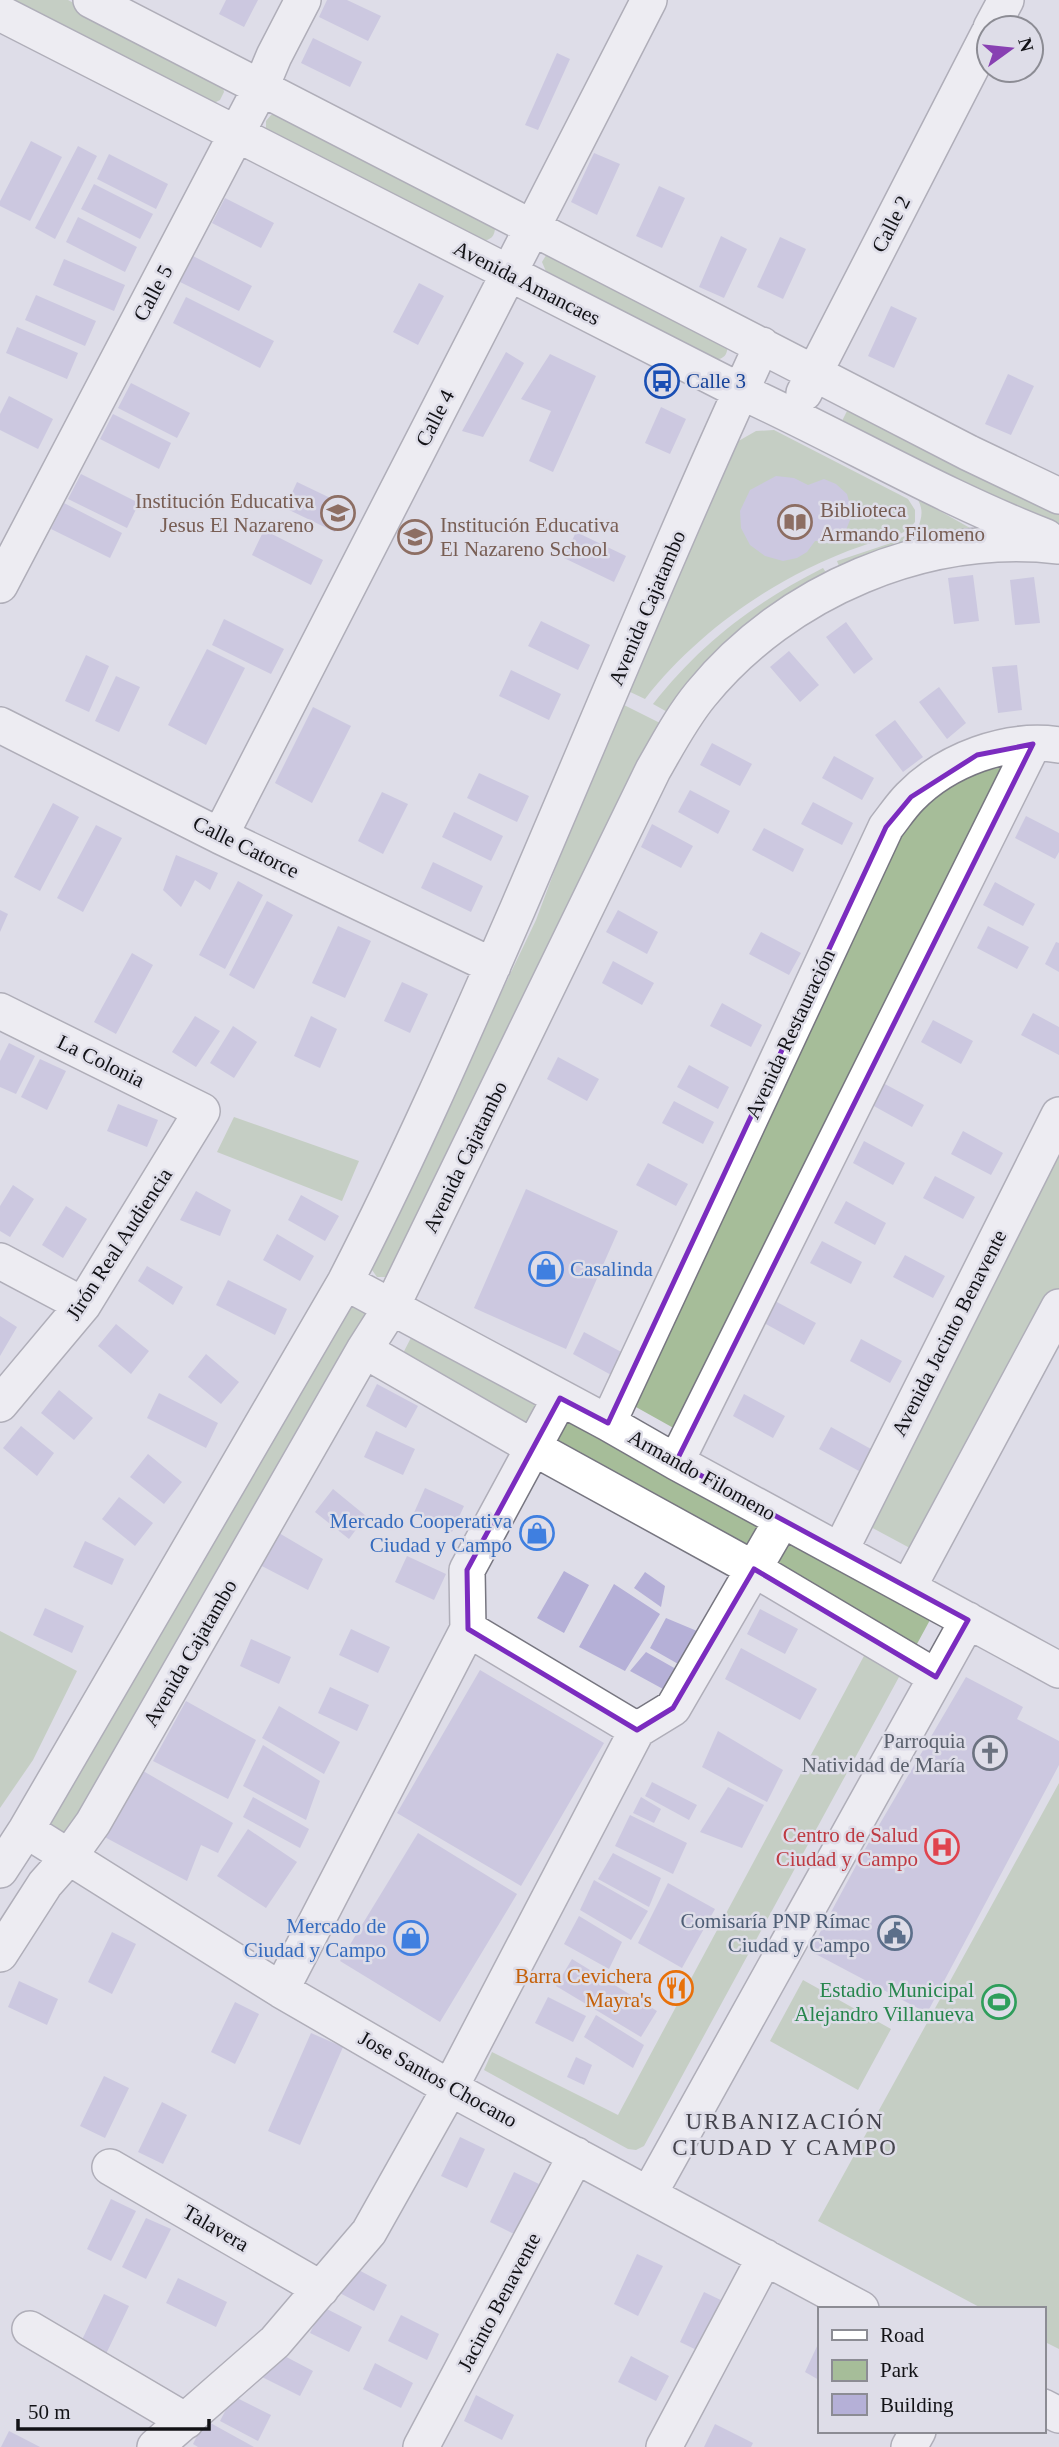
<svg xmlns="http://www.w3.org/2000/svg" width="1059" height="2447" font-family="Georgia,serif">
<rect width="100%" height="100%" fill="#dedde8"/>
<!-- green -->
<path fill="#a6bd99" d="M9 0H68L217 78 222 83 224 92 220 100 214 103Z
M281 114 495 224C496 237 490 242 477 240L266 130V121L271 115Z
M548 252 727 342C729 354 724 361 712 359L548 276 542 262Z
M852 401 1059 505V529L841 423Z
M774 430 908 499 915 510V522C902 539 880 539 862 546 844 552 825 560 807 569 746 599 687 645 645 699L626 690 735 443 756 431Z
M917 498 970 528 922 539 840 569 837 561 888 544 917 530C922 518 924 510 917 498Z
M823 568 827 574 671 714 653 704C701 643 754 603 823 568Z
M618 702 664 725 390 1277H377L372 1270V1263L536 920Z
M1008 766 686 1435 627 1402 903 828 937 795 974 773Z
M234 1117 359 1161 342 1201 217 1152Z
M1059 1144V1299L921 1554 867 1525Z
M355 1301 367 1313 82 1816 64 1836 48 1825 337 1318Z
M415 1330 930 1620 644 2146 636 2150 628 2149 484 2070 492 2052 618 2115 880 1626 400 1359Z
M0 1631 77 1671 33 1760 0 1808Z
M1059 1783V2349L1043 2341V2309H983L818 2221Z
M803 1980 891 2029 858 2090 770 2041Z"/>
<!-- building -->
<path fill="#b5b0d7" d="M226 0H258L244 27 219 14Z
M327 0H347L381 16 368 41 319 17Z
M313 38 362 62 350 87 301 63Z
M557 53 570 59 538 130 525 125Z
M31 141 62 157 30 221 0 206V201Z
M78 146 97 156 55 239 35 228Z
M594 153 620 164 597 215 571 202Z
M109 154 168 184 156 209 97 179Z
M94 184 153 214 140 239 81 209Z
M659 186 685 198 662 248 636 236Z
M225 198 274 223 261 248 212 223Z
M78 217 137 247 125 272 66 242Z
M721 236 747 249 724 298 699 287Z
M780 237 806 249 783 299 757 287Z
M193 256 252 286 239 311 180 282Z
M64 259 125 285 114 311 53 285Z
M419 283 444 296 418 345 393 332Z
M36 295 96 321 85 346 25 320Z
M186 297 274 341 260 368 173 323Z
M891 306 917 318 894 368 868 356Z
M17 327 78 353 67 379 6 353Z
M506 352 524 363 483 437 462 431Z
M550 354 596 376 553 472 529 461 551 411 521 399Z
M1008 374 1034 386 1011 435 985 424Z
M131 383 190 413 177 438 118 408Z
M9 396 53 419 38 449 0 430V414Z
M661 407 686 419 670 454 645 443Z
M113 414 171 443 159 469 100 439Z
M81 474 139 503 127 528 68 499Z
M776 476 794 478 808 485 824 479 836 484 847 494 850 505 852 515 846 530 836 541H815L807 552 797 558 783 561 765 556 750 545 741 528 740 511 750 490Z
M297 482 347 506 335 532 285 508Z
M64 503 122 533 110 558 51 529Z
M264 530 323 560 311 585 252 555Z
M576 532 626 556 614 582 564 558Z
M973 575 979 621 954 624 948 578Z
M1034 577 1040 623 1015 625 1010 580Z
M224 619 284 649 271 674 212 645Z
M541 621 590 645 578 670 528 646Z
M846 622 873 659 854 674 826 637Z
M207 649 245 668 206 745 168 725Z
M789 651 819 685 800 702 770 667Z
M86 655 109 666 89 712 65 701Z
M1017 665 1022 710 998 713 992 667Z
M511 670 561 694 549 720 499 696Z
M116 676 140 687 119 732 95 721Z
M939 687 966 723 947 739 919 702Z
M313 707 351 726 312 803 275 783Z
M895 720 923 757 903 772 875 735Z
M712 743 752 764 740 786 700 765Z
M834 756 874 778 862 800 822 778Z
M479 773 529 796 517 822 467 798Z
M690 790 730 811 718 834 678 812Z
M382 792 408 804 383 854 358 841Z
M813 802 853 823 842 845 801 824Z
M53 803 79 817 40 891 14 877Z
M454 812 503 836 491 861 442 837Z
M1026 816 1059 833V852L1055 859 1015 838Z
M652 824 693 846 681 868 641 847Z
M96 825 122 838 83 912 57 898Z
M764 828 804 849 793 872 752 850Z
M176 855 218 873 210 890 195 880 181 907 163 890Z
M433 862 483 886 471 912 421 888Z
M238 881 263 895 225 969 199 955Z
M995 882 1035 904 1023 926 983 905Z
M267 901 293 915 254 989 229 975Z
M0 910 8 914 0 932Z
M618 910 658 932 647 954 606 932Z
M338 926 371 941 345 998 312 983Z
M988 926 1029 947 1017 969 977 948Z
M761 932 801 953 789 975 749 954Z
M1056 942 1059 943V972L1045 964Z
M132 953 153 965 116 1034 94 1022Z
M613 961 654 983 642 1005 602 983Z
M402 982 428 994 410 1033 384 1021Z
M722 1003 762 1025 751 1047 710 1026Z
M1033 1013 1059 1027V1055L1021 1035Z
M195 1016 220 1031 196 1067 172 1052Z
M311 1016 337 1029 320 1068 294 1056Z
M933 1020 973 1041 961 1064 921 1042Z
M233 1026 257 1042 234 1078 210 1063Z
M9 1043 35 1056 16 1094 0 1087V1061Z
M558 1057 599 1079 587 1101 547 1079Z
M40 1059 66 1071 47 1110 21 1097Z
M689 1065 729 1087 718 1109 677 1087Z
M883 1083 924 1105 912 1127 872 1105Z
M674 1101 714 1122 703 1144 662 1123Z
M118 1104 158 1120 147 1147 107 1131Z
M963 1131 1003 1153 991 1175 951 1154Z
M864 1141 905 1163 893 1185 853 1163Z
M648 1163 688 1184 676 1206 636 1185Z
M935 1176 975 1197 963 1219 923 1198Z
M13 1185 34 1199 10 1237 0 1231V1206Z
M526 1189 618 1231 566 1349 474 1308Z
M196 1191 231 1210 220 1236 180 1220Z
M301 1195 339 1216 325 1241 288 1220Z
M846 1201 886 1223 875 1245 834 1223Z
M66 1206 87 1219 63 1258 42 1245Z
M277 1234 314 1256 300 1281 263 1260Z
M822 1241 862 1262 851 1284 810 1263Z
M905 1255 945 1276 933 1298 893 1277Z
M147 1266 183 1287 173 1305 138 1281Z
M228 1280 287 1309 275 1335 216 1305Z
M775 1301 816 1323 804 1345 764 1323Z
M0 1316 17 1327 0 1356Z
M116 1324 149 1351 131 1374 98 1346Z
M584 1332 625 1354 613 1376 573 1354Z
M861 1339 902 1361 890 1383 850 1361Z
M206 1354 239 1382 221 1404 188 1377Z
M377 1384 418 1406 406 1428 366 1406Z
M59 1390 93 1418 74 1440 41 1413Z
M159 1393 218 1423 206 1448 147 1418Z
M744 1394 785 1416 773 1438 733 1416Z
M21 1426 54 1453 37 1476 3 1448Z
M831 1427 871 1449 859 1471 819 1449Z
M376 1431 415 1449 403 1475 364 1457Z
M148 1454 182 1482 164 1504 130 1477Z
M425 1488 464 1506 452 1532 413 1515Z
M333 1489 366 1516 349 1539 315 1512Z
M119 1497 153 1523 135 1546 102 1519Z
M279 1533 323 1559 308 1590 258 1564Z
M85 1541 124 1559 112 1585 73 1567Z
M407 1556 446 1574 434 1600 395 1582Z
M564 1571 589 1585 564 1633 537 1618Z
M645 1572 665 1586 661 1607 634 1588Z
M614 1584 660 1614 625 1671 579 1647Z
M45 1608 84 1626 72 1653 33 1635Z
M760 1609 798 1629 785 1654 747 1634Z
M666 1618 697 1631 680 1665 650 1648Z
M351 1629 390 1647 378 1673 339 1655Z
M251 1639 291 1657 279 1684 240 1666Z
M741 1648 817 1689 800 1720 725 1679Z
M646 1652 676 1669 663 1689 630 1671Z
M480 1670 604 1743 521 1886 397 1813Z
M966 1677 1023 1707 1017 1719 1059 1741V1765L927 2013 810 1951 865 1849Z
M330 1687 369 1705 357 1731 318 1713Z
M186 1701 256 1740 228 1799 153 1761Z
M279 1706 340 1742 324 1774 262 1738Z
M718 1731 783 1770 767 1802 702 1767Z
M263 1745 320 1781 306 1820 243 1786Z
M138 1768 233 1823 218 1853 201 1845 187 1881 99 1834Z
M652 1782 697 1805 689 1820 645 1796Z
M728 1787 764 1805 742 1848 700 1832Z
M253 1797 309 1829 300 1848 243 1817Z
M641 1797 661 1809 654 1823 633 1813Z
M630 1815 687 1843 673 1874 615 1846Z
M248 1829 297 1862 266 1908 217 1876Z
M418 1833 517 1894 440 2022 340 1961Z
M613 1853 661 1878 649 1907 598 1879Z
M594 1880 648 1911 631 1940 580 1910Z
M668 1883 715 1909 682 1968 638 1943Z
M579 1916 622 1942 609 1969 564 1944Z
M112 1932 136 1944 112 1994 88 1982Z
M572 1959 657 2011 641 2037 556 1986Z
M19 1981 58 1999 47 2025 8 2007Z
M548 1997 586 2016 573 2042 535 2023Z
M235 2002 259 2014 235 2064 211 2052Z
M596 2015 644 2045 633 2068 584 2037Z
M311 2033 343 2047 300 2145 268 2131Z
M576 2057 592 2065 584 2085 567 2077Z
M104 2076 129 2088 105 2138 80 2126Z
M162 2102 187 2115 163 2164 138 2152Z
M460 2137 485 2149 467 2188 441 2176Z
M514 2172 539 2184 514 2234 490 2222Z
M111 2199 136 2211 111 2261 87 2249Z
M146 2218 171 2229 146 2279 122 2267Z
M637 2254 663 2266 638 2316 614 2304Z
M349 2265 387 2285 374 2311 336 2291Z
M178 2278 227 2302 216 2327 166 2303Z
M704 2292 729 2304 705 2354 680 2342Z
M104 2294 129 2306 105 2356 80 2344Z
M323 2307 362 2327 349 2352 310 2333Z
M401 2315 439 2334 427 2360 388 2341Z
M819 2342V2380L805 2372Z
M275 2351 313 2371 300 2396 262 2377Z
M631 2356 669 2376 656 2401 618 2382Z
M375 2363 413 2383 401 2408 363 2389Z
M476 2395 514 2415 502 2440 464 2421Z
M233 2396 271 2415 258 2441 220 2421Z
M205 2420 254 2447H198L193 2444Z
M715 2424 753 2443 751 2447H704Z
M9 2431 40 2447H1Z"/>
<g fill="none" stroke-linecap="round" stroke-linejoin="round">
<!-- minor casing -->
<g stroke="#777680" stroke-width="38">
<path id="minor" d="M91 0 969 453 1059 496
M0 13 740 391C843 438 940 496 1046 537
M991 28 1006 0
M804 393 989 33
M0 585 261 87 274 56 303 0
M0 725 220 836 493 966
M220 836 649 0
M0 1011 202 1111 83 1305 0 1404
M0 1261 83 1305
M345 1282 608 1423 676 1462 1059 1670
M364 1350 534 1448 754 1569 936 1677
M608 1423 886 827C894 817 901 806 910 797 946 760 1007 737 1059 745
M676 1462 1033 744
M840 1551 1059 1115
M908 1588 1059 1307
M468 1629 637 1730
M26 1830 281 1990 450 2088 861 2309
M0 1870 26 1830 345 1282C408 1160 463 1034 518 908 599 720 676 531 762 345
M0 1954 45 1884 68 1858 93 1823 364 1350 392 1306 653 770C668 744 682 717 701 694 786 590 926 531 1059 546
M281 1990 468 1629 467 1570 560 1398
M110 2167 321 2289
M649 2194 968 1620
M30 2329 186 2421
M1043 2407 1059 2415
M155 2447 275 2342 369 2232 450 2088 637 1730 673 1708 782 1520
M421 2447 576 2155
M664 2447 765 2257
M909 2447 918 2431"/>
</g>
<!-- minor -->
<use href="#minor" stroke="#fff" stroke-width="35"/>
</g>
<!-- marked area -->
<path d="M0 0H1059V2447H0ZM1033 744 676 1462 968 1620 936 1677 754 1569 673 1708 637 1730 468 1629 467 1570 560 1398 608 1423 886 827 911 797 977 755Z" fill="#dedde8" fill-opacity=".55" fill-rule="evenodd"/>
<path fill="none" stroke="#7b2cbf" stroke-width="5" stroke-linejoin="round" d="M1033 744 676 1462 968 1620 936 1677 754 1569 673 1708 637 1730 468 1629 467 1570 560 1398 608 1423 886 827 911 797 977 755Z"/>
<!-- icons -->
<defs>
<g id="bus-ring" transform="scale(1.75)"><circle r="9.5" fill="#dedde8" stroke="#1a4fb4" stroke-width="1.5"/><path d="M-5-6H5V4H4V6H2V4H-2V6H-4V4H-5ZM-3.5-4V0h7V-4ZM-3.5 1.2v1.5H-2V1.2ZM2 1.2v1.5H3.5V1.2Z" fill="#1a4fb4"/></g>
<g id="school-ring" transform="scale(1.75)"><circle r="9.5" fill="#dedde8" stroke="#8d6e63" stroke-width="1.5"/><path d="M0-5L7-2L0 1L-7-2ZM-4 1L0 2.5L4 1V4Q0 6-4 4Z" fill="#8d6e63"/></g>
<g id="library-ring" transform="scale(1.75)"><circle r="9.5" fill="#dedde8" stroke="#8d6e63" stroke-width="1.5"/><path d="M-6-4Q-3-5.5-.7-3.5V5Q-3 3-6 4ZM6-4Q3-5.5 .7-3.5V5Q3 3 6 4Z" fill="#8d6e63"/></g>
<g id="shop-ring" transform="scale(1.75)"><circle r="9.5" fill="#dedde8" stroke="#3f7fe0" stroke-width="1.5"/><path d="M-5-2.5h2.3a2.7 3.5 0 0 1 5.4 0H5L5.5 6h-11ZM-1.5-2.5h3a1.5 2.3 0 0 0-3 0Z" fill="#3f7fe0"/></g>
<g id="church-ring" transform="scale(1.75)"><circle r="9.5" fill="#dedde8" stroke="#6b7280" stroke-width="1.5"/><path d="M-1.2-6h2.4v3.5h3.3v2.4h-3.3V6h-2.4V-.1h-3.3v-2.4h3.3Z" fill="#6b7280"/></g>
<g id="hospital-ring" transform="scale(1.75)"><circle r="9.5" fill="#dedde8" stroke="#e0444e" stroke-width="1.5"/><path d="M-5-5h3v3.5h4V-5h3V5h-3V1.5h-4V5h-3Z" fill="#e0444e"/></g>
<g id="civic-ring" transform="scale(1.75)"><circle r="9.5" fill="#dedde8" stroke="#5c6f8a" stroke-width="1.5"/><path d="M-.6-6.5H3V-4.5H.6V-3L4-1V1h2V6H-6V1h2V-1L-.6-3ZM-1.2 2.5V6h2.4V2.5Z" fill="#5c6f8a"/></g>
<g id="restaurant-ring" transform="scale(1.75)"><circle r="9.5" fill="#dedde8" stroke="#e8710a" stroke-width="1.5"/><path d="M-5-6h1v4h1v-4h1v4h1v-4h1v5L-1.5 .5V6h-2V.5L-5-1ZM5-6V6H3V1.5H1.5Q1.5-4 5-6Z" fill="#e8710a"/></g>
<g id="stadium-ring" transform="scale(1.75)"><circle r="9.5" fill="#dedde8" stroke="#2e9e5b" stroke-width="1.5"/><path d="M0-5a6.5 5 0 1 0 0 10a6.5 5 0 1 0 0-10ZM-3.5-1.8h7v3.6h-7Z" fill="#2e9e5b"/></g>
</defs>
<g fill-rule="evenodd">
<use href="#bus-ring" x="662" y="381"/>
<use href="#school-ring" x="338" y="513"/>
<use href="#library-ring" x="795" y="522"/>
<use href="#school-ring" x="415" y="537"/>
<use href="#shop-ring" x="546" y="1269"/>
<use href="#shop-ring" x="537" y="1533"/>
<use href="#church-ring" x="990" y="1753"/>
<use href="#hospital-ring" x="942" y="1847"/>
<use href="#civic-ring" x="895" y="1933"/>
<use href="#shop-ring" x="411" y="1938"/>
<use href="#restaurant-ring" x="676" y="1988"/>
<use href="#stadium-ring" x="999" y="2002"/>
</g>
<g text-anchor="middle" stroke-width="5" stroke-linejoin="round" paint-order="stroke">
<!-- street labels -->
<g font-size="21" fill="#121216" stroke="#dedde8">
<text transform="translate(891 224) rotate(-63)" y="7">Calle 2</text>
<text transform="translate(527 283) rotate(27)" y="7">Avenida Amancaes</text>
<text transform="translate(153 293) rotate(-62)" y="7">Calle 5</text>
<text transform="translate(435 418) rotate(-63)" y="7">Calle 4</text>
<text transform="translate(647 608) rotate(-67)" y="7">Avenida Cajatambo</text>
<text transform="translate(246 847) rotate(26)" y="7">Calle Catorce</text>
<text transform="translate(790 1034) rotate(-65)" y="7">Avenida Restauración</text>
<text transform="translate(101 1061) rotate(26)" y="7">La Colonia</text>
<text transform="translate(465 1157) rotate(-64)" y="7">Avenida Cajatambo</text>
<text transform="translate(119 1244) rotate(-57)" y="7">Jirón Real Audiencia</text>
<text transform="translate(949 1333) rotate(-63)" y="7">Avenida Jacinto Benavente</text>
<text transform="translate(702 1475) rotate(29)" y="7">Armando Filomeno</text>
<text transform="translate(190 1653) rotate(-60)" y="7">Avenida Cajatambo</text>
<text transform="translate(438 2079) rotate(29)" y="7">Jose Santos Chocano</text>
<text transform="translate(216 2228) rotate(30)" y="7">Talavera</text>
<text transform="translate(499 2302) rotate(-62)" y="7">Jacinto Benavente</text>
</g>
<!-- transit labels -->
<g font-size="21" fill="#164399" stroke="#dedde8" text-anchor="start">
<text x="686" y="388">Calle 3</text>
</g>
<!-- education labels -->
<g font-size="21" fill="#785e54" stroke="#dedde8" text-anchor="start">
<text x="314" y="508" text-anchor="end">Institución Educativa<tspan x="314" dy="24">Jesus El Nazareno</tspan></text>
<text x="820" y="517">Biblioteca<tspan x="820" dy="24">Armando Filomeno</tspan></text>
<text x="440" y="532">Institución Educativa<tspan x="440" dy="24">El Nazareno School</tspan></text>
</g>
<!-- shop labels -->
<g font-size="21" fill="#366cbe" stroke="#dedde8" text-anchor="end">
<text x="570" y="1276" text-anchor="start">Casalinda</text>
<text x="512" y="1528">Mercado Cooperativa<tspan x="512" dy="24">Ciudad y Campo</tspan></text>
<text x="386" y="1933">Mercado de<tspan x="386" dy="24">Ciudad y Campo</tspan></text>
</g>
<!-- worship labels -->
<g font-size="21" fill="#5b616d" stroke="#dedde8" text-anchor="end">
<text x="965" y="1748">Parroquia<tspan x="965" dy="24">Natividad de María</tspan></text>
</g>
<!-- health labels -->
<g font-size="21" fill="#be3a42" stroke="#dedde8" text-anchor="end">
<text x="918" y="1842">Centro de Salud<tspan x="918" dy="24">Ciudad y Campo</tspan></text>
</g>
<!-- service labels -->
<g font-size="21" fill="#4e5e75" stroke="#dedde8" text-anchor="end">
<text x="870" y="1928">Comisaría PNP Rímac<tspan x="870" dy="24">Ciudad y Campo</tspan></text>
</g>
<!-- food labels -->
<g font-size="21" fill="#c56008" stroke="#dedde8" text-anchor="end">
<text x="652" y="1983">Barra Cevichera<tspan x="652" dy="24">Mayra's</tspan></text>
</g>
<!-- leisure labels -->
<g font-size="21" fill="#27864d" stroke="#dedde8" text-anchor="end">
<text x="974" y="1997">Estadio Municipal<tspan x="974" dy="24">Alejandro Villanueva</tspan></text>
</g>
<!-- neighbourhood labels -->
<g font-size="23" letter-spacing="2" fill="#45444d" stroke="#dedde8">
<text x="785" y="2129">URBANIZACIÓN<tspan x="785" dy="26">CIUDAD Y CAMPO</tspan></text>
</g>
</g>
<!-- legend -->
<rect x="818" y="2307" width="228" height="126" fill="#dedde8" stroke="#8c8c94" stroke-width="2"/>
<rect x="832" y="2330" width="35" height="10" fill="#ffffff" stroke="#8c8c94" stroke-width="2"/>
<text x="880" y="2342" font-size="21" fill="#121216">Road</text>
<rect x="832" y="2360" width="35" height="21" fill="#a6bd99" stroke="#8c8c94" stroke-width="2"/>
<text x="880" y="2377" font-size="21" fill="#121216">Park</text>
<rect x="832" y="2394" width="35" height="21" fill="#b5b0d7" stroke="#8c8c94" stroke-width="2"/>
<text x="880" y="2412" font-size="21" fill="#121216">Building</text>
<!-- north arrow -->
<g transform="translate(1010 49) rotate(75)"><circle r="33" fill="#dedde8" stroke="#8c8c94" stroke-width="2"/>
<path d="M0-5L12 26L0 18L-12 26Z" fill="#8840b2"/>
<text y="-10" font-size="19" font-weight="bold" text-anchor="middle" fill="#121216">N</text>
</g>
<!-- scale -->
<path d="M18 2419v10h191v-10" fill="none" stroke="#121216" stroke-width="3.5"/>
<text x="28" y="2419" font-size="21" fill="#121216" stroke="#dedde8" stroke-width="5" paint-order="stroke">50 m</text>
</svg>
